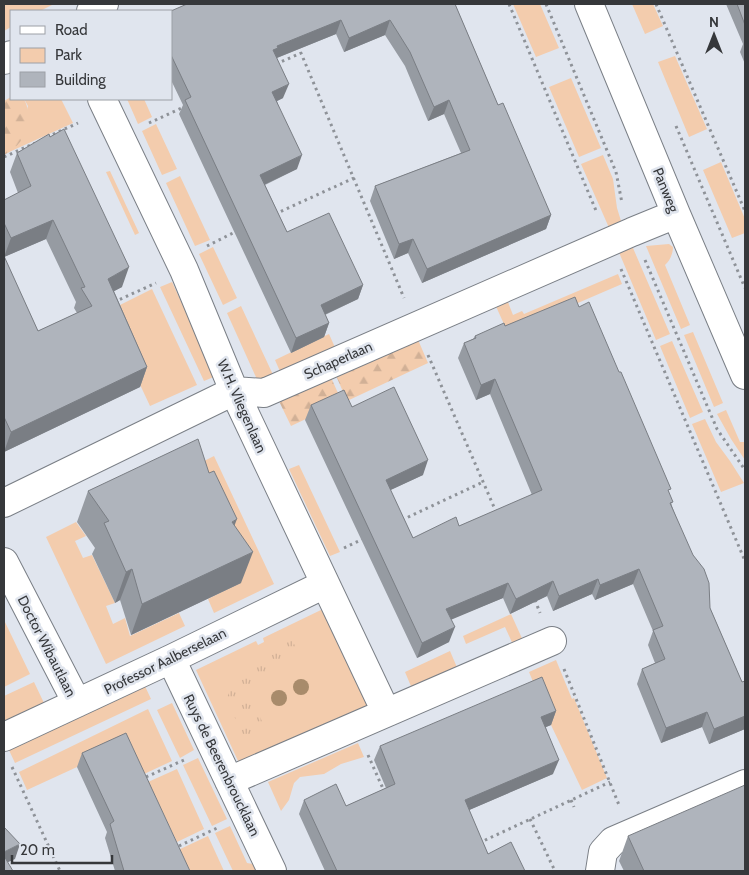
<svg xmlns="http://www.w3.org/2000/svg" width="749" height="875" font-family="Cabin,sans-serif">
<defs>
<pattern id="forest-firs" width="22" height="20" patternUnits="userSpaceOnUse" patternTransform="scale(1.25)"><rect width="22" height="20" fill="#f3ccad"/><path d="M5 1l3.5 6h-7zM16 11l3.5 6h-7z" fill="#d1b096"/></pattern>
<pattern id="park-tufts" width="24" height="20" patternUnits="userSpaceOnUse" patternTransform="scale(1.25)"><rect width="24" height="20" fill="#f3ccad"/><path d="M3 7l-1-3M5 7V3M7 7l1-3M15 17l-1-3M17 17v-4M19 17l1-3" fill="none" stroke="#d1b096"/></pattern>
</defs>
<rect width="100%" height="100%" fill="#e0e5ee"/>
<!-- green -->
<path fill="#f3ccad" d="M4 4H54L40 11H11V27L4 31Z
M513 4H540L559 48 536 57Z
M632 4H653L663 26 645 34Z
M675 56 707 129 689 137 658 62Z
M571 78 601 148 579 157 549 87Z
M24 99H61L73 123 7 153 19 143 28 106Z
M127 99H144L152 117 138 124Z
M156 124 177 169 162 175 142 131Z
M603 155 613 179 617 208 621 221 610 230 581 164Z
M721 162 745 219V233L732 238 703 170Z
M110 171 139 233 135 235 106 172Z
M180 176 210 240 195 246 166 183Z
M669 244 673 247C673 253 670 261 665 265L690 325 681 329 646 246Z
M213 247 237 298 223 305 199 254Z
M633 248 670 334 656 340 618 250Z
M618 274 622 284 508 333 494 302 506 297 513 315 522 311 524 314Z
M172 282 216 376 204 381 160 287Z
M152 289 197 385 150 406 106 312Z
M241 306 275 379 260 386 227 313Z
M693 332 723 403 714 407 684 335Z
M329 334 337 352 282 376 275 360Z
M672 341 703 412 690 418 660 346Z
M726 410 740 442H745V460L731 439 717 414Z
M705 419 716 442 730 461 744 483 721 492 692 424Z
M214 456 274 584 214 613 208 599 241 582 221 552 188 469Z
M299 465 340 552 330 556 289 469Z
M76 522 86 536 75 541 83 558 92 555 115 603 106 606 113 624 125 618 130 636 179 613 185 626 106 664 46 537Z
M323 609 370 708 239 763 196 670 256 641 258 645 264 642 263 638Z
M511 614 525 645 515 649 505 627 466 644 463 636Z
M4 620 30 674 4 687Z
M450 651 459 672 413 691 405 672Z
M556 660 572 699 574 698 607 778 582 790 551 725 529 672Z
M34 682 44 703 4 723V696Z
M144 684 151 699 15 763 8 748Z
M172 703 194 750 180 758 157 710Z
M148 709 172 761 144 774 101 756 27 790 19 772Z
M358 743 364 757 341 764 324 774 300 777 294 783 289 800 281 811 268 782Z
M198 758 227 819 212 826 183 765Z
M177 769 204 829 177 842 148 782Z
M230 826 247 863 253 864 256 871H233L215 833Z
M208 836 224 871H179L176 851Z"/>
<!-- forest -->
<path fill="url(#forest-firs)" d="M11 97V99H24C35 120 25 145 4 155V101Z
M416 335 428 363 347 401 334 371Z
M329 373 342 402 291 426 277 397Z"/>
<!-- park -->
<path fill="url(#park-tufts)" d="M292 640 302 659 254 682 251 698 269 736 248 746 226 699 244 663Z"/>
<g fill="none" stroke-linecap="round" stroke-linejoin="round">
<!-- minor casing -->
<g stroke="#7a7f86" stroke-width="30">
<path id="minor" d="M589 4 676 214 745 375
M91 11 104 4
M4 60 11 55
M102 99 184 270 234 391 386 712
M4 503 234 391 264 393 632 232 676 214
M4 562 77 703
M171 659 272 871
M4 737 171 659 325 584
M229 781 552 641
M600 871 603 852 613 841 745 784"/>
</g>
<!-- path -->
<path stroke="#8e9298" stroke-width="3" stroke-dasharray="2.5 4" stroke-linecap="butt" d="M509 4 597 213
M546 4 616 172 622 203
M656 4 745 211
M298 46 404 298
M276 64 301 53
M149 123 184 107
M676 126 745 288
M47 137 78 123
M4 157 35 143
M275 214 354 178
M207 246 237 231
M645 260 717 429 745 470
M621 269 745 561
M114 302 156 283
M428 355 497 514
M402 520 483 482
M344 548 365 538
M535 600 540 613
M564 669 619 805
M368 755 384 791
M12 767 60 871
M146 777 184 760
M571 800 574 807
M530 819 555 871
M479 843 610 782
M179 846 217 828"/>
<!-- minor -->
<use href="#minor" stroke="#fff" stroke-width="28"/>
</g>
<!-- trees -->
<g fill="#a88b6b">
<circle cx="301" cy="687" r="8"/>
<circle cx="279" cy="698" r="8"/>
</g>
<!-- wall -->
<path fill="#969ba2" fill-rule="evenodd" d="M455 4 498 105 551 215 546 229 422 283 408 253 394 259 370 201 375 186 461 153 444 114 428 121 405 66 385 35 344 52 336 34 277 58 283 98 277 101 297 169 265 185 287 232 363 285 358 299 325 315 329 323 324 337 291 353 179 114 183 105 171 80V11Z
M726 4H745V64L740 52 743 44Z
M17 153 122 287 114 291 147 367 140 387 4 452V200L18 193 10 172ZM46 239 76 302 74 308 77 313 38 331 4 257Z
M579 307 669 493 672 506 710 608 742 682 745 681V729L709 744 702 727 661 743 637 684 642 669 655 663 648 645 653 631 633 584 595 600 592 594 553 611 547 596 510 614 503 598 451 619 449 642 417 658 305 420 311 405 352 407 423 475 390 490 413 538 459 526 532 495 490 394 476 400 458 358 464 343 473 339 475 336 505 326Z
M209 473 234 525 241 583 131 635 120 600 115 603 92 554 95 548 77 522 88 491Z
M556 711 551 725 546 727 553 774 469 810 488 854 525 871H325L299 814 304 800 346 806 386 788 374 760 380 746Z
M82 753 190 871H115L105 838 107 832 77 767Z
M628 836 745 871H624L619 861Z"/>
<!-- shaded-wall -->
<path fill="#7a7e84" d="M341 20 336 34 274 59 273 50 277 46Z
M390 20 385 35 344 52 349 38Z
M289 84 283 98 267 106 272 92Z
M449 100 444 114 428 121 434 107Z
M302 155 297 169 255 189 260 175Z
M551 215 546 229 422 283 427 269Z
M53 220 46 239 4 257 11 238Z
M413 239 408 253 394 259 399 244Z
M129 267 122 287 101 298 108 279Z
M363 285 358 299 315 319 321 305Z
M329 323 324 337 291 353 296 338Z
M147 367 140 387 4 452 11 432Z
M495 379 490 394 476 400 481 385Z
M428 460 423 475 380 495 386 480Z
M237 519 225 550 232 522Z
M253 552 241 583 131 635 142 604Z
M132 569 120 600 115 603 126 572Z
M639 569 633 584 595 600 600 585Z
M598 579 592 594 553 611 559 596Z
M553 581 547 596 510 614 516 599Z
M508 583 503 598 441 624 446 609Z
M455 627 449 642 417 658 422 643Z
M556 711 551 725 536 731 541 717Z
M707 712 702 727 661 743 666 728Z
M745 716V729L709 744 714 729Z
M559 760 553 774 460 814 465 800Z
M20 844 15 859 4 864V852Z"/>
<!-- building -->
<path fill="#afb4bc" stroke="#7a7e84" d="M187 4H455L498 105 503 103 551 215 427 269 413 239 399 244 375 186 470 150 449 100 434 107 410 52 390 20 349 38 341 20 277 46 278 48 273 50 289 84 272 92 302 155 260 175 287 232 329 213 363 285 321 305 329 323 296 338 185 100 191 97 171 55V11Z
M737 4H745V25Z
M64 129 129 267 108 279 147 367 11 432 4 417V256L38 331 92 306 81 288 85 287 53 220 11 238 4 223V200L31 186 17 153 49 134 50 137Z
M575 297 579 307 589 302 619 372H621L671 489 668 490 673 502 670 503 693 555 704 569 709 583 710 608 742 682 745 681V716L714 729 707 712 666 728 642 669 665 659 653 630 663 626 639 569 600 585 598 579 559 596 553 581 516 599 508 583 446 609 455 627 422 643 311 405 344 390 352 407 394 387 428 460 386 480 413 538 456 517 459 526 542 490 495 379 481 385 464 343 476 338 475 336 504 323 505 326Z
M198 439 209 473 214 471 237 519 232 522 253 552 142 604 132 569 126 572 104 523 109 521 88 491Z
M542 677 556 711 541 717 559 760 465 800 488 854 511 842 525 871H337L304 800 336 784 346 806 395 784 380 746Z
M126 733 190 871H124L110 824 114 821 82 753Z
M745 785V871H644L628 836Z
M4 827 20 844 4 852Z
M4 856 13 871H4Z"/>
<g text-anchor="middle" stroke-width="5" stroke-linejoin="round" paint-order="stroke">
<!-- street labels -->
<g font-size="14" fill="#36383b" stroke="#e0e5ee">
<text transform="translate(666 190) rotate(68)" y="5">Panweg</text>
<text transform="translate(338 360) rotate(-24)" y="5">Schaperlaan</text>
<text transform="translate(242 406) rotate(66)" y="5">W.H. Vliegenlaan</text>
<text transform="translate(47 646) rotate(63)" y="5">Doctor Wibautlaan</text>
<text transform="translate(165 661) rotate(-26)" y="5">Professor Aalberselaan</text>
<text transform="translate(222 765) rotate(64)" y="5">Ruys de Beerenbroucklaan</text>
</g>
</g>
<!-- border -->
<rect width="749" height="875" fill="none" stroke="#36383b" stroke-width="10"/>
<!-- legend -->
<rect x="10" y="10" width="162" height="90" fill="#e0e5ee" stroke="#9ca0a6"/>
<rect x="20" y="26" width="25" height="8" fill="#ffffff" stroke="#9ca0a6"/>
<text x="55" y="35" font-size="15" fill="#36383b">Road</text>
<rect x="20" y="48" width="25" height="15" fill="#f3ccad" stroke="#9ca0a6"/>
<text x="55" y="60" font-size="15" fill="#36383b">Park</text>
<rect x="20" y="72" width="25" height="15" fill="#afb4bc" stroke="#9ca0a6"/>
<text x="55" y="85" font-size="15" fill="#36383b">Building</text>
<!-- north arrow -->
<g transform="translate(714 35)" stroke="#e0e5ee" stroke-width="4" paint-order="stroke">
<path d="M0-4L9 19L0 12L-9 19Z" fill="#36383b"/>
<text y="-8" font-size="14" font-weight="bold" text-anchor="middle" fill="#36383b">N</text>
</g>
<!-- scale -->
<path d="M12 855v8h100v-8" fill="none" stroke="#36383b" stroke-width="2.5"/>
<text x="20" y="855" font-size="15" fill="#36383b" stroke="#e0e5ee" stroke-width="4" paint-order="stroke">20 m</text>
</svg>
